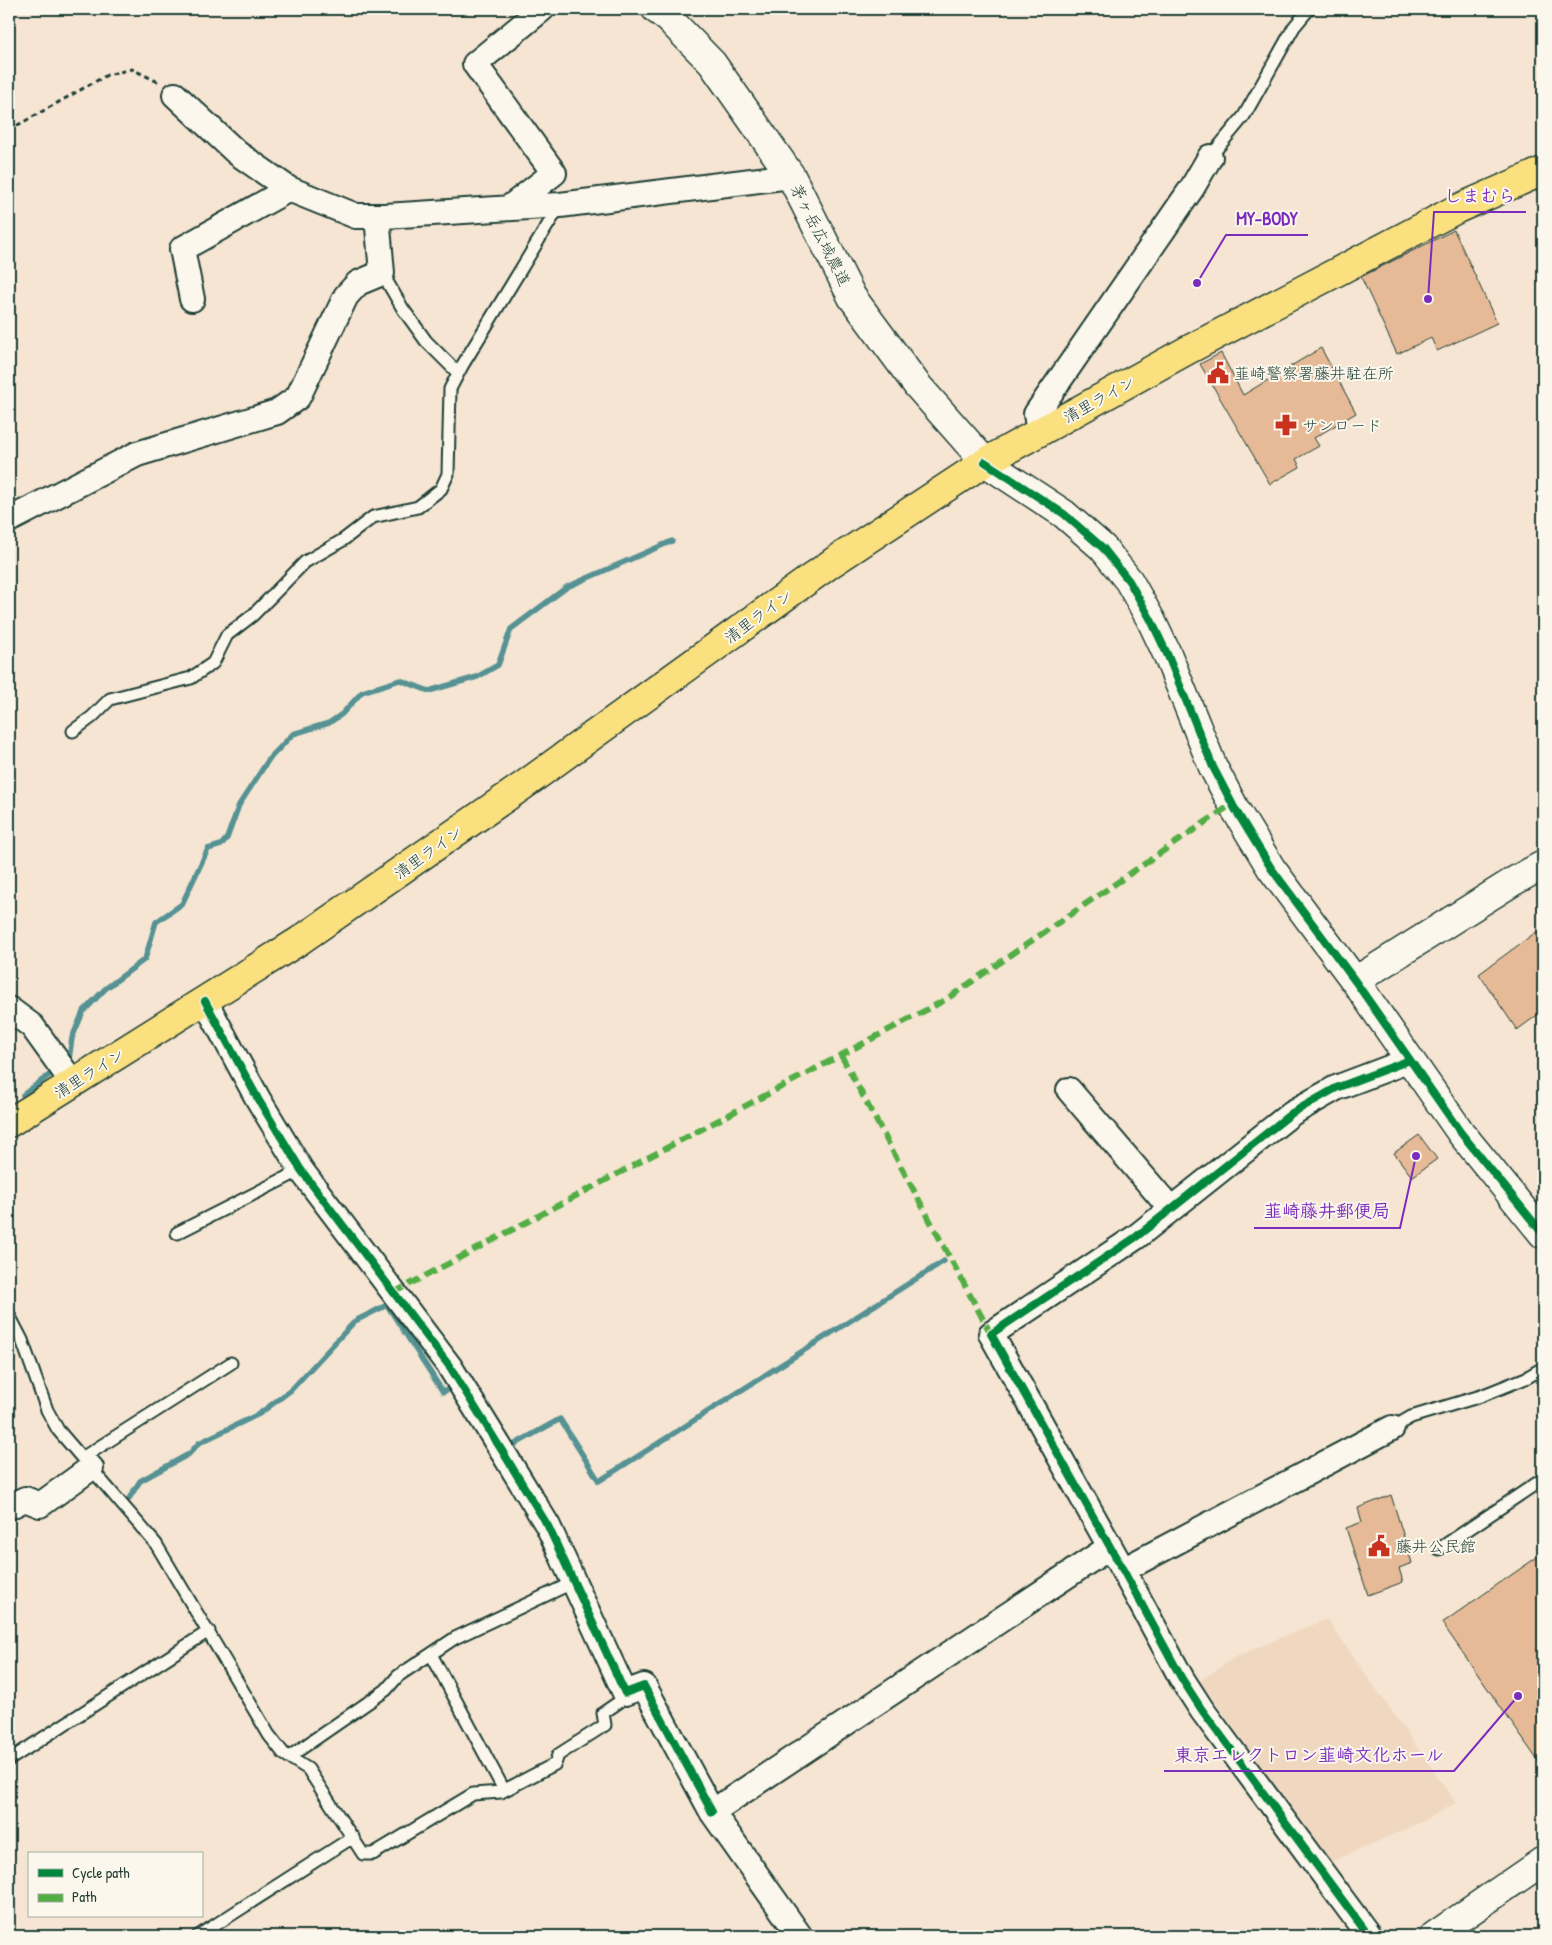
<svg xmlns="http://www.w3.org/2000/svg" width="1552" height="1945" font-family="'Patrick Hand','Klee One',sans-serif">
<rect width="100%" height="100%" fill="#f5e5d2"/>
<filter id="ink" filterUnits="userSpaceOnUse"><feTurbulence type="fractalNoise" baseFrequency=".02" numOctaves="2"/><feDisplacementMap in="SourceGraphic" scale="10" xChannelSelector="R" yChannelSelector="G"/><feConvolveMatrix kernelMatrix="1 2 1 2 8 2 1 2 1" color-interpolation-filters="sRGB"/></filter>
<g filter="url(#ink)">
<!-- built -->
<path fill="#f0d8c0" d="M1327 1619 1456 1803 1419 1823 1329 1863 1200 1681 1235 1657Z"/>
<g fill="none" stroke-linecap="round" stroke-linejoin="round">
<!-- stream -->
<path stroke="#569294" stroke-width="5.5" d="M64 1063 69 1059 72 1038 83 1012 105 989 145 959 156 922 182 904 208 849 221 845 227 838 239 805 269 759 293 734 329 723 342 714 362 692 400 680 429 691 477 677 498 665 511 629 567 587 672 541
M23 1095 57 1069
M508 1444 510 1447 560 1419 599 1481 944 1261
M128 1500 140 1481 189 1454 199 1443 259 1414 291 1390 355 1321 387 1305 443 1392 455 1386"/>
</g>
<!-- building -->
<path fill="#e6ba96" stroke="#1f3d34" d="M1454 230 1497 323 1437 351 1431 338 1397 354 1361 277Z
M1321 348 1356 413 1314 438 1319 446 1296 459 1300 467 1270 484 1200 364 1221 353 1243 395Z
M1543 927V1011L1517 1030 1479 974Z
M1419 1135 1437 1159 1412 1177 1394 1153Z
M1391 1495 1412 1563 1399 1568 1403 1582 1368 1595 1346 1528 1362 1522 1358 1508Z
M1543 1553V1768L1442 1623Z"/>
<g fill="none" stroke-linecap="round" stroke-linejoin="round">
<!-- lane casing -->
<g stroke="#1f3d34" stroke-width="15">
<path id="lane" d="M1210 157 1244 116 1294 27 1309 9
M382 273 403 309 426 341 458 373
M73 731 92 717 110 699 191 678 213 663 227 635 253 615 305 562 343 540 373 517 418 507 441 489 448 474 450 389 462 366 560 205
M177 1233 301 1170
M9 1315 22 1340 47 1410 58 1430 156 1544 269 1735 284 1754 308 1769 363 1854H373L473 1794 501 1792 555 1764 558 1755 605 1725 603 1713 619 1702 625 1693
M1392 1428 1411 1417 1481 1396 1526 1378 1543 1368
M82 1458 231 1363
M1439 1549 1543 1479
M431 1654 504 1790
M289 1757 386 1690 398 1676 455 1638 574 1582
M9 1760 209 1631
M198 1936 353 1837"/>
</g>
<!-- street casing -->
<g stroke="#1f3d34" stroke-width="28">
<path id="street" d="M175 95 237 153 289 189 356 216H385L560 205 791 176
M509 208 554 173 475 64 542 9
M192 299 182 249 289 189
M1039 433 1036 414 1192 188 1210 157
M9 520 137 454 277 412 298 397 346 296 358 283 382 273 377 216
M205 1001 258 1099 301 1170 450 1367 504 1454 548 1526 625 1693 644 1686 712 1812
M9 1009 32 1026 73 1083
M1069 1090 1170 1208
M9 1507 25 1499 40 1505 91 1468
M1123 1570 1392 1428
M800 1936 712 1812 1110 1547
M1369 1936 1202 1710 1182 1679 1123 1570 991 1334 1136 1237 1292 1113 1336 1088 1410 1060"/>
</g>
<!-- secondary casing -->
<g stroke="#1f3d34" stroke-width="31">
<path id="secondary" d="M656 9 668 18 712 63 745 110 791 176 852 297 917 385 985 462 1064 514 1103 548 1129 581 1151 620 1168 656 1213 767 1235 809 1271 868 1355 981 1461 1133 1543 1234
M1355 981 1514 881 1543 865
M1434 1936 1543 1861"/>
</g>
<!-- highway casing -->
<g stroke="#1f3d34" stroke-width="31">
<path id="highway" d="M9 1123 299 941 524 785 833 562 985 462 1186 351 1457 209 1543 171"/>
</g>
<!-- path -->
<path stroke="#1f3d34" stroke-width="3" stroke-dasharray="5 4" stroke-linecap="butt" d="M9 130 107 75 132 69 160 83"/>
<!-- lane -->
<use href="#lane" stroke="#fbf7ec" stroke-width="11"/>
<!-- street -->
<use href="#street" stroke="#fbf7ec" stroke-width="24"/>
<!-- secondary -->
<use href="#secondary" stroke="#fbf7ec" stroke-width="28"/>
<!-- highway -->
<use href="#highway" stroke="#fbe080" stroke-width="28"/>
<!-- quiet -->
<path stroke="#52ad45" stroke-width="6" stroke-dasharray="12 6" stroke-linecap="butt" d="M841 1055 991 1334
M393 1293 945 1000 1232 804"/>
<!-- cycleway casing -->
<g stroke="#fbf7ec" stroke-width="11">
<path id="cycleway" d="M985 462 1064 514 1103 548 1129 581 1151 620 1168 656 1213 767 1235 809 1271 868 1355 981 1461 1133 1543 1234
M205 1001 258 1099 301 1170 450 1367 504 1454 548 1526 625 1693 644 1686 712 1812
M1369 1936 1202 1710 1182 1679 1123 1570 991 1334 1136 1237 1292 1113 1336 1088 1410 1060"/>
</g>
<!-- cycleway -->
<use href="#cycleway" stroke="#00873e" stroke-width="8"/>
</g>
</g>
<!-- icons -->
<defs>
<g id="civic-bare" transform="scale(1.725)"><path d="M-.6-6.5H3V-4.5H.6V-3L4-1V1h2V6H-6V1h2V-1L-.6-3ZM-1.2 2.5V6h2.4V2.5Z" fill="#c8321e" stroke="#fbf7ec" stroke-width="2.5" paint-order="stroke"/></g>
<g id="pharmacy-bare" transform="scale(1.725)"><path d="M-2-6h4v4h4v4h-4v4h-4v-4h-4v-4h4Z" fill="#c8321e" stroke="#fbf7ec" stroke-width="2.5" paint-order="stroke"/></g>
</defs>
<g fill-rule="evenodd">
<use href="#civic-bare" x="1218" y="373"/>
<use href="#pharmacy-bare" x="1286" y="425"/>
<use href="#civic-bare" x="1379" y="1546"/>
</g>
<g text-anchor="middle" stroke-width="4" stroke-linejoin="round" paint-order="stroke">
<!-- street labels -->
<g font-size="16" fill="#1f3d34" stroke="#fbf7ec">
<text transform="translate(821 235) rotate(63)" y="6">茅ヶ岳広域農道</text>
<text transform="translate(1099 399) rotate(-29)" y="6">清里ライン</text>
<text transform="translate(758 616) rotate(-36)" y="6">清里ライン</text>
<text transform="translate(428 852) rotate(-35)" y="6">清里ライン</text>
<text transform="translate(89 1073) rotate(-32)" y="6">清里ライン</text>
</g>
<!-- poi labels -->
<g font-size="16" fill="#1f3d34" stroke="#fbf7ec" text-anchor="start">
<text x="1234" y="379">韮崎警察署藤井駐在所</text>
<text x="1302" y="431">サンロード</text>
<text x="1396" y="1552">藤井公民館</text>
</g>
</g>
<!-- callouts -->
<path fill="none" stroke="#7b2cbf" stroke-width="2" d="M1428 299L1434 212H1526M1197 283L1226 235H1308M1416 1156L1400 1228H1254M1518 1696L1454 1771H1164"/>
<g fill="#7b2cbf" stroke="#fbf7ec" stroke-width="2">
<circle cx="1428" cy="299" r="5"/>
<circle cx="1197" cy="283" r="5"/>
<circle cx="1416" cy="1156" r="5"/>
<circle cx="1518" cy="1696" r="5"/>
</g>
<g font-size="18" text-anchor="middle" font-weight="bold" fill="#7b2cbf" stroke="#fbf7ec" stroke-width="4" stroke-linejoin="round" paint-order="stroke">
<text x="1480" y="202">しまむら</text>
<text x="1267" y="225">MY-BODY</text>
<text x="1327" y="1217">韮崎藤井郵便局</text>
<text x="1309" y="1761">東京エレクトロン韮崎文化ホール</text>
</g>
<!-- margin -->
<rect width="1552" height="1945" fill="none" stroke="#fbf7ec" stroke-width="30"/>
<rect x="15" y="15" width="1522" height="1915" fill="none" stroke="#1f3d34" stroke-width="2" filter="url(#ink)"/>
<!-- legend -->
<rect x="28" y="1852" width="175" height="65" fill="#fbf7ec" stroke="#a3ada2"/>
<rect x="38" y="1869" width="25" height="8" fill="#00873e" stroke="#a3ada2"/>
<text x="72" y="1878" font-size="15" fill="#1f3d34">Cycle path</text>
<rect x="38" y="1894" width="25" height="8" fill="#52ad45" stroke="#a3ada2"/>
<text x="72" y="1902" font-size="15" fill="#1f3d34">Path</text>
</svg>
